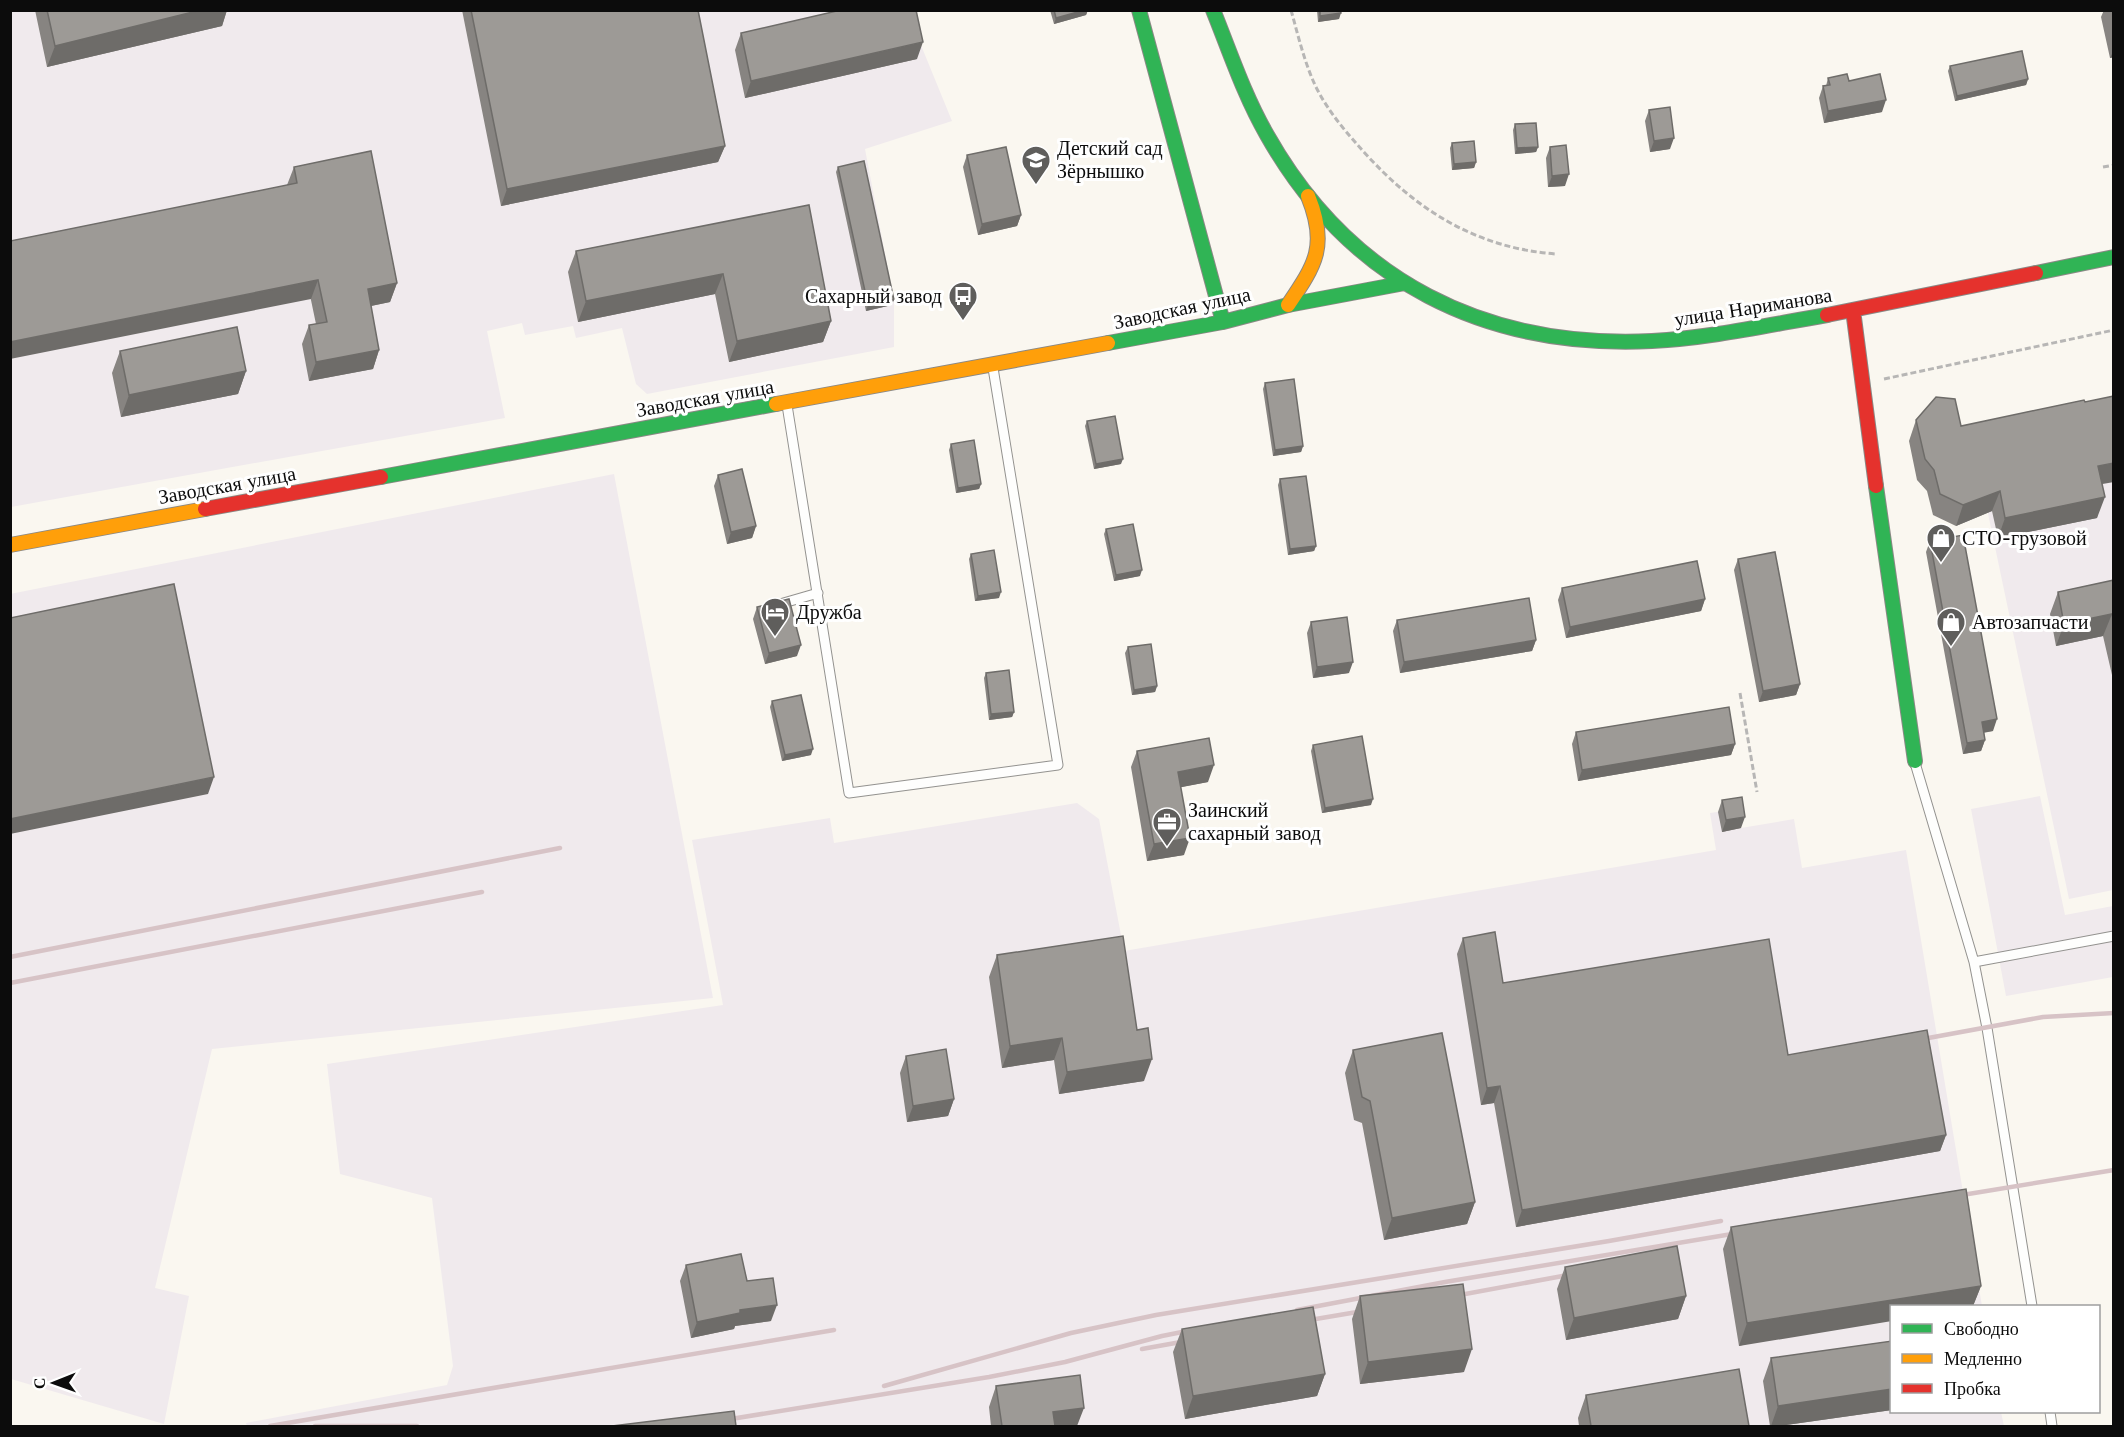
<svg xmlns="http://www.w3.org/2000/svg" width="2124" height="1437" font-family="'Libre Baskerville',serif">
<rect width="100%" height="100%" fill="#faf7f0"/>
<!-- industrial -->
<path fill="#f0eaed" d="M10 11H907L952 121 865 149 894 301V347L647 394 636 384 622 328 576 338 573 326 525 335 522 323 487 331 505 418 11 507Z
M2113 398V890L2069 899 1970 428Z
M614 474 713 998 212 1049 155 1288 189 1296 164 1424 11 1379 10 594Z
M2040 796 2065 915 2113 906V977L2006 996 1971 809Z
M1077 803 1099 819 1124 951 1716 850 1710 813 1738 809 1741 828 1794 819 1802 868 1906 850 1982 1306H1892V1412H2001L2004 1426H247L246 1423 447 1385 453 1366 432 1198 340 1174 327 1064 723 1005 692 840 830 818 834 843Z"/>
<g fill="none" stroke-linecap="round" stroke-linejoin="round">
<!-- lane casing -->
<g stroke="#93928f" stroke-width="11">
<path id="lane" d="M787 405 849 793 1058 765 993 368
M780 604 818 593
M1915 763 1974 962 1987 1028 2032 1306
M1974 962 2114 936
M2050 1412 2052 1426"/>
</g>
<!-- fast casing -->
<g stroke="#8a8885" stroke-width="16">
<path id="fast" d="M1139 10 1223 322
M1213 10C1230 52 1244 95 1267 135 1350 282 1486 349 1652 341 1711 338 1768 325 1827 315
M2036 273 2114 257
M1108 343 1223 322 1288 305 1405 283
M381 477 776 404
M1876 486 1915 761"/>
</g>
<!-- slow casing -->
<g stroke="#8a8885" stroke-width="16">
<path id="slow" d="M1288 305C1316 264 1328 245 1308 196
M776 404 1108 343
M10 545 205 509"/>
</g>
<!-- jam casing -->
<g stroke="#8a8885" stroke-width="16">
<path id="jam" d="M1853 310 1876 486
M1827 315 2036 273
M205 509 381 477"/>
</g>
<!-- path -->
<path stroke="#b7b6b5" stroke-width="3" stroke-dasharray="6 3" stroke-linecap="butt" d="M1291 10C1298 35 1304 61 1315 85 1327 110 1345 131 1363 151 1416 210 1476 248 1556 254
M2103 167 2114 165
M1884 379 2114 330
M1740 693 1757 792"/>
<!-- lane -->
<use href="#lane" stroke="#fefefd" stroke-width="9"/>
<!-- fast -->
<use href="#fast" stroke="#30b455" stroke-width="14"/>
<!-- slow -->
<use href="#slow" stroke="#ff9f0a" stroke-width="14"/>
<!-- jam -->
<use href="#jam" stroke="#e5322d" stroke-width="14"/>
<!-- rail -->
<path stroke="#d7c3c6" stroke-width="4.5" d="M10 957 560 848
M10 983 482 892
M1912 1041 2043 1017 2114 1013
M1950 1197 2114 1170
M1449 1297 1579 1273
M1297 1310 1445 1282 1744 1232
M1298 1322 1369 1310
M1142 1349 1192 1340
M884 1386 1071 1333 1156 1315 1609 1241 1721 1221
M270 1426 834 1330
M315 1426H417
M688 1426 989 1377 1065 1362 1162 1336 1197 1329"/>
</g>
<!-- wall -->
<path fill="#878481" d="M35 10H227L222 26 47 67Z
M462 10H698L725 146 718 162 501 206Z
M1050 10H1088L1086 15 1054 24Z
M1317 10H1340L1339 19 1318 22Z
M2104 10H2114V57L2110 58 2101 17Z
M741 33 917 59 745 98 735 50Z
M1950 66 2028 79 2026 85 1955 101 1948 71Z
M1828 78 1849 81 1882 112 1824 123 1819 98 1823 86H1826Z
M1649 110 1670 149 1650 152 1645 121Z
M1515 124 1538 147 1536 152 1515 154 1513 130Z
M1452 143 1476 162 1474 168 1452 170 1450 148Z
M1550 147 1565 186 1548 187 1546 158Z
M967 155 1021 215 1017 226 978 235 963 167Z
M294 167 397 283 390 302 371 306 379 350 373 369 309 381 302 344 309 325 316 324 287 185Z
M838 167 892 305 866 311 836 172Z
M809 205 831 321 823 342 729 362 715 294 578 322 568 272 576 251Z
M120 351 246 371 238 394 121 417 112 373Z
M1265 383 1303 446 1301 452 1273 456 1263 389Z
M1916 420 1961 426 2102 484 2097 518 1998 538 1992 511 1956 526 1933 515 1927 491 1917 480 1909 441Z
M1087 421 1121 464 1094 469 1085 426Z
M951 444 981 484 979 489 956 493 949 450Z
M718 475 756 526 752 538 727 544 714 486Z
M1280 479 1316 546 1314 551 1288 555 1278 485Z
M1106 529 1140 576 1114 581 1104 534Z
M1930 541 1993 731 1984 732 1985 740 1981 751 1963 754 1926 552Z
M971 554 999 598 975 601 969 559Z
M1738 559 1800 684 1796 695 1759 702 1734 570Z
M2114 580V675H2112L2103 636 2056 646 2050 614 2058 592Z
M1562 588 1705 599 1701 611 1566 638 1558 600Z
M757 607 797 656 765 664 753 619Z
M1397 620 1536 640 1532 651 1400 673 1393 631Z
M1311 622 1349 673 1313 678 1307 633Z
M1128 647 1157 686 1155 692 1132 695 1125 653Z
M986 673 1014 712 1012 717 989 720 984 678Z
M772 701 811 755 782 761 770 707Z
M1576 732 1735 744 1731 755 1578 781 1572 744Z
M1313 745 1371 805 1322 813 1311 751Z
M1137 751 1208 782 1181 787 1184 855 1147 861 1131 767Z
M1722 800 1741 828 1722 832 1718 812Z
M1463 938 1503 983 1788 1055 1946 1135 1940 1151 1516 1227 1494 1103 1481 1105 1457 954Z
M997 955 1144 1081 1059 1094 1054 1060 1002 1068 989 977Z
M1353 1050 1475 1202 1467 1224 1384 1240 1362 1123 1354 1120 1345 1073Z
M906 1056 954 1099 948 1116 907 1122 900 1073Z
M1731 1227 1981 1286 1973 1306H1892L1739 1346 1723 1249Z
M686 1265 747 1281 771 1321 735 1326 734 1329 691 1338 680 1281Z
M1565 1267 1686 1296 1678 1319 1566 1340 1557 1289Z
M1360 1296 1464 1372 1360 1384 1352 1319Z
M1182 1329 1325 1374 1317 1396 1185 1419 1173 1352Z
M1771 1358 1892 1410 1779 1426H1770L1763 1381Z
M996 1386 1077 1426H991L989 1407Z
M1586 1395 1749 1426H1579L1578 1418Z"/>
<!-- shaded-wall -->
<path fill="#6e6c69" d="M201 10H227L222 26 47 67 55 46Z
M1085 10H1088L1086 15 1054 24 1056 18Z
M1341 13 1339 19 1318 22 1320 16Z
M923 42 917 59 745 98 751 81Z
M2114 50V57L2110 58Z
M2028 79 2026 85 1955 101 1957 96Z
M1886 100 1882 112 1824 123 1828 111Z
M1674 138 1670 149 1650 152 1654 141Z
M725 146 718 162 501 206 507 189Z
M1538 147 1536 152 1515 154 1517 148Z
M1476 162 1474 168 1452 170 1454 164Z
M1569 174 1565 186 1548 187 1552 176Z
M1021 215 1017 226 978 235 982 224Z
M723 274 715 294 578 322 586 301Z
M318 280 311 299 10 359V342Z
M397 283 390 302 361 308 368 289Z
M894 300 892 305 866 311 868 305Z
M831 321 823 342 729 362 737 341Z
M379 350 373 369 309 381 316 362Z
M246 371 238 394 121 417 129 395Z
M1303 446 1301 452 1273 456 1275 450Z
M1123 459 1121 464 1094 469 1096 464Z
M2114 463V482L2091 486 2098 466Z
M981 484 979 489 956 493 958 488Z
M2000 491 1992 511 1956 526 1963 505Z
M2105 497 2097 518 1998 538 2005 518Z
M756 526 752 538 727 544 731 532Z
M1316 546 1314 551 1288 555 1290 549Z
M1142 570 1140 576 1114 581 1116 575Z
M1001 592 999 598 975 601 978 596Z
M1705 599 1701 611 1566 638 1570 627Z
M2112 614 2103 636 2056 646 2064 624Z
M1536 640 1532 651 1400 673 1404 662Z
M801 645 797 656 765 664 769 653Z
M1353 662 1349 673 1313 678 1317 667Z
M1800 684 1796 695 1759 702 1763 691Z
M1157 686 1155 692 1132 695 1134 690Z
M1014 712 1012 717 989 720 991 714Z
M1997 719 1993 731 1978 734 1982 722Z
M1985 740 1981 751 1963 754 1967 743Z
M1735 744 1731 755 1578 781 1582 770Z
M813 749 811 755 782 761 785 755Z
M1214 765 1208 782 1172 789 1178 772Z
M214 777 208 794 10 834V819Z
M1373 799 1371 805 1322 813 1325 808Z
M1745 817 1741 828 1722 832 1726 820Z
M1190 838 1184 855 1147 861 1154 844Z
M1062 1038 1054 1060 1002 1068 1010 1046Z
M1152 1059 1144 1081 1059 1094 1067 1072Z
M1500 1086 1494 1103 1481 1105 1487 1088Z
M954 1099 948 1116 907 1122 913 1106Z
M1946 1135 1940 1151 1516 1227 1522 1210Z
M1475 1202 1467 1224 1384 1240 1392 1218Z
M1981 1286 1973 1306H1892V1321L1739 1346 1747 1323Z
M1686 1296 1678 1319 1566 1340 1574 1318Z
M777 1305 771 1321 735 1326 734 1329 691 1338 697 1322 740 1310Z
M1472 1349 1464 1372 1360 1384 1368 1362Z
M1325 1374 1317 1396 1185 1419 1193 1396Z
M1892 1389V1410L1779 1426H1771L1778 1406Z
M1084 1408 1077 1426H1048L1053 1412Z"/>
<!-- building -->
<path fill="#9d9a96" stroke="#6e6c69" stroke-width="1.5" d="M47 10H201L55 46Z
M471 10H698L725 146 507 189Z
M841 10H916L923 42 751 81 741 33Z
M1054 10H1085L1056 18Z
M1320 10H1340L1341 13 1320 16Z
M2022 51 2028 79 1957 96 1950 66Z
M1847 74 1849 81 1880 74 1886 100 1828 111 1823 86 1830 85 1828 78Z
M1670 107 1674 138 1654 141 1649 110Z
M1536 123 1538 147 1517 148 1515 124Z
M1474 141 1476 162 1454 164 1452 143Z
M1566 145 1569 174 1552 176 1550 147Z
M1006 147 1021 215 982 224 967 155Z
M371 151 397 283 368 289 379 350 316 362 309 325 327 322 318 280 10 342V241L297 183 294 167Z
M864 161 894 300 868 305 838 167Z
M809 205 831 321 737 341 723 274 586 301 576 251Z
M237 327 246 371 129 395 120 351Z
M1294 379 1303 446 1275 450 1265 383Z
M2114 396V463L2098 466 2105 497 2005 518 2000 491 1963 505 1940 494 1934 470 1925 459 1916 420 1936 397 1955 399 1961 426 2084 400 2085 402Z
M1115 416 1123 459 1096 464 1087 421Z
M974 440 981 484 958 488 951 444Z
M742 469 756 526 731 532 718 475Z
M1306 476 1316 546 1290 549 1280 479Z
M1133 524 1142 570 1116 575 1106 529Z
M1963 535 1997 719 1982 722 1985 740 1967 743 1930 541Z
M994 550 1001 592 978 596 971 554Z
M1775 552 1800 684 1763 691 1738 559Z
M1697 561 1705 599 1570 627 1562 588Z
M2114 580V623L2112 614 2064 624 2058 592Z
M174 584 214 777 10 819V618Z
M1529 598 1536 640 1404 662 1397 620Z
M789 599 801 645 769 653 757 607Z
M1347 617 1353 662 1317 667 1311 622Z
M1151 644 1157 686 1134 690 1128 647Z
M1009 670 1014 712 991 714 986 673Z
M801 695 813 749 785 755 772 701Z
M1729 707 1735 744 1582 770 1576 732Z
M1362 736 1373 799 1325 808 1313 745Z
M1209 738 1214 765 1178 772 1190 838 1154 844 1137 751Z
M1742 797 1745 817 1726 820 1722 800Z
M1495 932 1503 983 1769 939 1788 1055 1927 1030 1946 1135 1522 1210 1500 1086 1487 1088 1463 938Z
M1123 936 1137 1030 1148 1028 1152 1059 1067 1072 1062 1038 1010 1046 997 955Z
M1442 1033 1475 1202 1392 1218 1370 1101 1362 1097 1353 1050Z
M946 1049 954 1099 913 1106 906 1056Z
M1966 1189 1981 1286 1747 1323 1731 1227Z
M1677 1246 1686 1296 1574 1318 1565 1267Z
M741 1254 747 1281 773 1278 777 1305 740 1310V1313L697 1322 686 1265Z
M1463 1284 1472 1349 1368 1362 1360 1296Z
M1313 1307 1325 1374 1193 1396 1182 1329Z
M1892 1341V1389L1778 1406 1771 1358Z
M1739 1369 1749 1426H1591L1586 1395Z
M1080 1375 1084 1408 1053 1412 1055 1426H1002L996 1386Z
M734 1411 736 1426H612Z"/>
<!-- icons -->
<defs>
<g id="school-pin" transform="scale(1.5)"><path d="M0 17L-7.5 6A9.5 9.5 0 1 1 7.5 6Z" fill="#5f5e5c" stroke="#fff"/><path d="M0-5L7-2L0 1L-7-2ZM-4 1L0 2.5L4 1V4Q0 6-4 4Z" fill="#fff"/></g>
<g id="bus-pin" transform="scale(1.5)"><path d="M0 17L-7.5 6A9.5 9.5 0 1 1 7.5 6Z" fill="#5f5e5c" stroke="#fff"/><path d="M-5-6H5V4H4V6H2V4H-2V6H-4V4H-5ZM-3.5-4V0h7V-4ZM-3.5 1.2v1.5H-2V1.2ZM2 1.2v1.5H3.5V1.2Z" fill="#fff"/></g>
<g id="shop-pin" transform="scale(1.5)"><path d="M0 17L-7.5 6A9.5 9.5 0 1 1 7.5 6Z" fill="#5f5e5c" stroke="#fff"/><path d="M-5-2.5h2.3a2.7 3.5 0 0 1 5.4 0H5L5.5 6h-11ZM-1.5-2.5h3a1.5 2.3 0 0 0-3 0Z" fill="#fff"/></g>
<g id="hotel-pin" transform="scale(1.5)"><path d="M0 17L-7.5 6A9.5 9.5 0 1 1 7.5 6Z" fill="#5f5e5c" stroke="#fff"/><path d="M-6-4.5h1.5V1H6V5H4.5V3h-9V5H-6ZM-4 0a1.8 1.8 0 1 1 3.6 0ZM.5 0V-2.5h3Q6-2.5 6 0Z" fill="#fff"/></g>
<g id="office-pin" transform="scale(1.5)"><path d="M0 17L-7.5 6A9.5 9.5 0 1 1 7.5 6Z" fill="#5f5e5c" stroke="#fff"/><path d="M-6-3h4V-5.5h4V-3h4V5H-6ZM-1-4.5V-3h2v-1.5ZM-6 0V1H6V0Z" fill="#fff"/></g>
</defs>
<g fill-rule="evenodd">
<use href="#school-pin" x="1036" y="160"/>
<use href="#bus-pin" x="963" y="296"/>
<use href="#shop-pin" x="1941" y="538"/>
<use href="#hotel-pin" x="775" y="612"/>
<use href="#shop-pin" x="1951" y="622"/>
<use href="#office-pin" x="1167" y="822"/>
</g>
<g text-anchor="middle" stroke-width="6" stroke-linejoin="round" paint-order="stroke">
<!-- poi labels -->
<g font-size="20" fill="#0c0c0c" stroke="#fff" text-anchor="start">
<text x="1057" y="155">Детский сад<tspan x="1057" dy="23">Зёрнышко</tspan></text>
<text x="942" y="303" text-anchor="end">Сахарный завод</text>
<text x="1962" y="545">СТО-грузовой</text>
<text x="796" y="619">Дружба</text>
<text x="1972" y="629">Автозапчасти</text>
<text x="1188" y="817">Заинский<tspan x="1188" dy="23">сахарный завод</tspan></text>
</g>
<!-- street labels -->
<g font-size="20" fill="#0c0c0c" stroke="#fff">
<text transform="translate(1753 307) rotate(-9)" y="7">улица Нариманова</text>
<text transform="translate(1182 308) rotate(-12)" y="7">Заводская улица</text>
<text transform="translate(705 398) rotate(-10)" y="7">Заводская улица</text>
<text transform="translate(227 485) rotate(-10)" y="7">Заводская улица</text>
</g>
</g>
<!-- border -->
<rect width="2124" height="1437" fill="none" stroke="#0c0c0c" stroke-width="24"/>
<!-- legend -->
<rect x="1890" y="1305" width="210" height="108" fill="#ffffff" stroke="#9e9e9e" stroke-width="1.5"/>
<rect x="1902" y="1324" width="30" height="9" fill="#30b455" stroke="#9e9e9e" stroke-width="1.5"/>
<text x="1944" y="1335" font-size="18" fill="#0c0c0c">Свободно</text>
<rect x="1902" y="1354" width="30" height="9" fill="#ff9f0a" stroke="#9e9e9e" stroke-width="1.5"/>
<text x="1944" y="1365" font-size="18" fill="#0c0c0c">Медленно</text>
<rect x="1902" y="1384" width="30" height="9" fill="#e5322d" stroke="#9e9e9e" stroke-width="1.5"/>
<text x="1944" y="1395" font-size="18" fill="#0c0c0c">Пробка</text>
<!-- north arrow -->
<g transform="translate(54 1383) rotate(269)" stroke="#ffffff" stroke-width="4.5" paint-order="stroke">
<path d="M0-4.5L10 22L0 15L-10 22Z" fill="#0c0c0c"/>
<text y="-9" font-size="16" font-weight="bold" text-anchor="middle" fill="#0c0c0c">С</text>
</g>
</svg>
